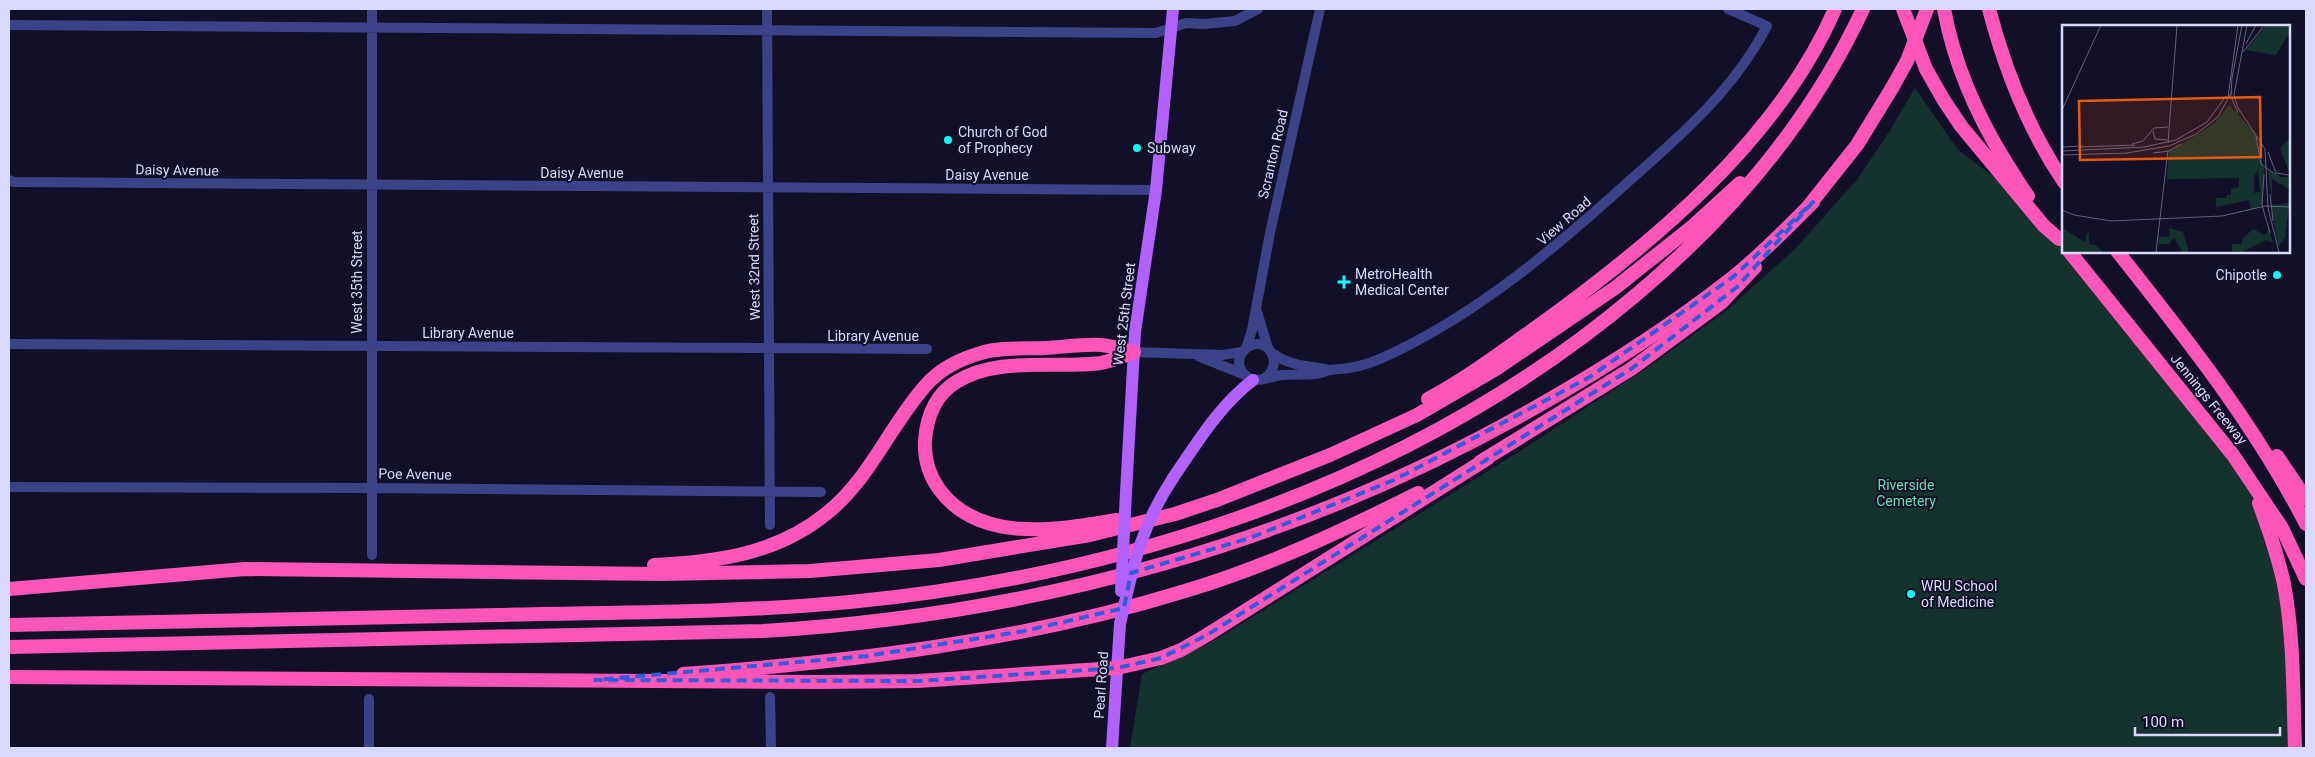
<svg xmlns="http://www.w3.org/2000/svg" width="2315" height="757" font-family="Roboto,sans-serif">
<rect width="100%" height="100%" fill="#121029"/>
<!-- green -->
<path fill="#14332e" d="M1915 88 1958 150 2017 194 2059 239 2064 245V251L2250 479 2284 585 2295 748H1130L1142 674 1219 638 1517 453 1650 366 1725 312 1795 249 1856 181 1889 132Z"/>
<g fill="none" stroke-linecap="round" stroke-linejoin="round">
<!-- minor -->
<path stroke="#3c4287" stroke-width="10" d="M767 9 770 525
M9 25 1156 33 1186 23 1204 24 1235 21 1258 9
M9 180 14 182 1156 190
M1257 312 1268 348
M9 344 927 349
M1246 348 1252 330 1270 233 1320 9
M1134 352 1222 355 1242 352
M1272 353C1292 367 1306 365 1329 370
M1198 356 1243 374
M1265 378C1285 363 1267 335 1248 347 1243 350 1239 356 1239 363 1239 370 1245 377 1252 379 1261 382 1272 376 1282 375 1293 374 1304 375 1316 374 1321 374 1325 371 1330 370 1336 369 1343 369 1349 368 1364 366 1381 359 1395 352 1482 310 1556 247 1627 183 1681 135 1733 91 1767 26L1728 9
M9 487 370 488 821 492
M372 555V9
M770 697 771 748
M369 699V748"/>
<!-- major -->
<path stroke="#b261fd" stroke-width="12" d="M1173 478C1197 443 1219 406 1253 380
M1126 492 1135 332 1156 190 1173 9
M1112 748 1120 624"/>
<!-- highway -->
<path stroke="#fd55b8" stroke-width="14" d="M1903 9 1926 69 1943 99 1961 126 2044 226 2059 239
M1944 9C1954 64 1977 116 2007 164 2014 174 2020 186 2028 196
M1989 9C2005 70 2028 129 2064 182
M1807 208 1857 145 1892 88
M2069 251 2233 455 2282 528 2306 579
M2117 251C2186 338 2255 425 2306 524
M1428 399C1467 378 1503 351 1538 326 1652 244 1778 140 1835 9
M2277 456 2306 499
M1480 462 1631 369 1722 302 1755 267
M2259 503C2269 530 2278 556 2284 584 2294 637 2293 694 2295 748
M1116 520C1058 530 979 544 939 489 929 475 924 457 925 440 927 416 935 395 956 382 998 356 1054 369 1101 363 1112 361 1123 356 1134 352
M654 565C717 562 777 554 827 513 870 479 890 425 926 385 940 369 960 359 981 353 1000 347 1024 349 1045 348 1063 347 1083 344 1101 345 1112 346 1124 350 1134 352
M9 589 245 569 660 574 810 571 939 560 1090 535 1175 514 1217 500 1330 455 1417 415 1496 369 1615 288 1693 226 1740 183
M9 625C171 621 334 618 497 615 614 612 733 613 850 602 1110 577 1372 494 1583 337 1699 250 1801 142 1863 9
M9 647 763 631C1036 615 1301 542 1538 406 1605 368 1671 326 1732 278 1761 255 1787 228 1813 202
M683 674C851 662 1023 641 1185 591 1266 567 1342 531 1418 493
M9 677 819 682 918 681 1117 668 1161 658 1181 650 1207 635 1488 458"/>
<!-- major-bridge -->
<path stroke="#b261fd" stroke-width="12" d="M1121 591 1126 492
M1120 624C1133 567 1140 528 1173 478"/>
<!-- highway-bridge -->
<path stroke="#fd55b8" stroke-width="14" d="M1892 88 1907 61 1927 9"/>
</g>
<!-- marked area -->
<path fill="none" stroke="#305cdc" stroke-width="4" stroke-dasharray="10 6" stroke-linejoin="round" d="M1813 202 1737 287 1631 369 1207 635 1161 658 1117 668 918 681 595 680 867 656 1024 631 1124 608 1131 573 1250 538 1394 480 1588 378 1733 277Z"/>
<!-- markers -->
<g fill="#07fcfa" stroke="#121029" stroke-width="2">
<circle cx="948" cy="140" r="5"/>
<circle cx="1137" cy="148" r="5"/>
<circle cx="2277" cy="275" r="5"/>
<path d="M1341.5 274.5h5v5h5v5h-5v5h-5v-5h-5v-5h5z"/>
<circle cx="1911" cy="594" r="5"/>
</g>
<g text-anchor="middle" stroke-width="4" stroke-linejoin="round" paint-order="stroke">
<!-- poi labels -->
<g font-size="14" fill="#d9d9ff" stroke="#121029" text-anchor="start">
<text x="958" y="137">Church of God<tspan x="958" dy="16">of Prophecy</tspan></text>
<text x="1147" y="153">Subway</text>
<text x="1355" y="279">MetroHealth<tspan x="1355" dy="16">Medical Center</tspan></text>
<text x="2267" y="280" text-anchor="end">Chipotle</text>
<text x="1921" y="591">WRU School<tspan x="1921" dy="16">of Medicine</tspan></text>
</g>
<!-- street labels -->
<g font-size="14" fill="#d9d9ff" stroke="#121029">
<text transform="translate(1273 154) rotate(-77)" y="5">Scranton Road</text>
<text transform="translate(177 170) rotate(1)" y="5">Daisy Avenue</text>
<text x="582" y="178">Daisy Avenue</text>
<text x="987" y="180">Daisy Avenue</text>
<text transform="translate(1564 221) rotate(-41)" y="5">View Road</text>
<text transform="translate(754 267) rotate(-91)" y="5">West 32nd Street</text>
<text transform="translate(357 282) rotate(-90)" y="5">West 35th Street</text>
<text transform="translate(1124 314) rotate(-83)" y="5">West 25th Street</text>
<text x="468" y="338">Library Avenue</text>
<text x="873" y="341">Library Avenue</text>
<text transform="translate(2209 399) rotate(51)" y="5">Jennings Freeway</text>
<text transform="translate(415 474) rotate(1)" y="5">Poe Avenue</text>
<text transform="translate(1101 685) rotate(-86)" y="5">Pearl Road</text>
</g>
<!-- park labels -->
<g font-size="14" fill="#64dfb3" stroke="#121029">
<text x="1906" y="490">Riverside<tspan x="1906" dy="16">Cemetery</tspan></text>
</g>
</g>
<!-- overview -->
<g transform="translate(2062 25)">
<rect width="228" height="228" fill="#121029"/>
<path d="M227 0V9L214 30 184 25 203 1ZM167 80 193 108 202 144 200 180 189 185 187 175 154 182V173H164L165 170H169V164L177 162V153L105 154 107 127 153 98ZM196 145 198 167 192 168V152ZM227 114V147L218 123ZM206 145 220 152H227V182L223 212 216 222 209 180 226 178 227 164 210 154V176ZM0 203 23 217 25 208H27V219L35 221 41 227H0ZM107 203 121 207 127 227H120L112 212 107 219H96L97 212 108 211ZM191 204 203 210 207 204 211 218 204 215 180 227 170 226V219H179L181 213Z" fill="#14332e" fill-rule="evenodd"/>
<path fill="none" stroke="#62607f" stroke-width="1" d="M185 0 172 70 176 83 203 124 206 183 217 227M184 19 194 0M181 27 201 2M170 52 169 72 176 88M170 53 180 0M166 72 176 0M0 85 39 0M91 106 93 114 105 115M194 111 199 139 214 150M106 118 115 0M70 119 81 116 92 103 106 102M0 122 21 121M18 122 73 120M0 126 82 122 114 115 145 97 164 71M206 127 214 148 227 150M65 128 107 121 134 109 156 92 170 66M91 128 107 126 119 119M0 130 66 128M202 149 200 180 208 208M208 169 211 196M0 185 12 190 49 196 160 191 203 181 228 182M94 227 106 125"/>
<path fill="#e8590c" fill-opacity="0.15" stroke="#e8590c" stroke-width="2.5" d="M198 72 199 132 18 135 17 76Z"/>
<rect width="228" height="228" fill="none" stroke="#d9d9ff" stroke-width="2.5"/>
</g>
<!-- border -->
<rect width="2315" height="757" fill="none" stroke="#d9d9ff" stroke-width="20"/>
<!-- scale -->
<path d="M2135 727v8h145v-8" fill="none" stroke="#d9d9ff" stroke-width="2.5"/>
<text x="2142" y="727" font-size="15" fill="#d9d9ff" stroke="#121029" stroke-width="4" paint-order="stroke">100 m</text>
</svg>
